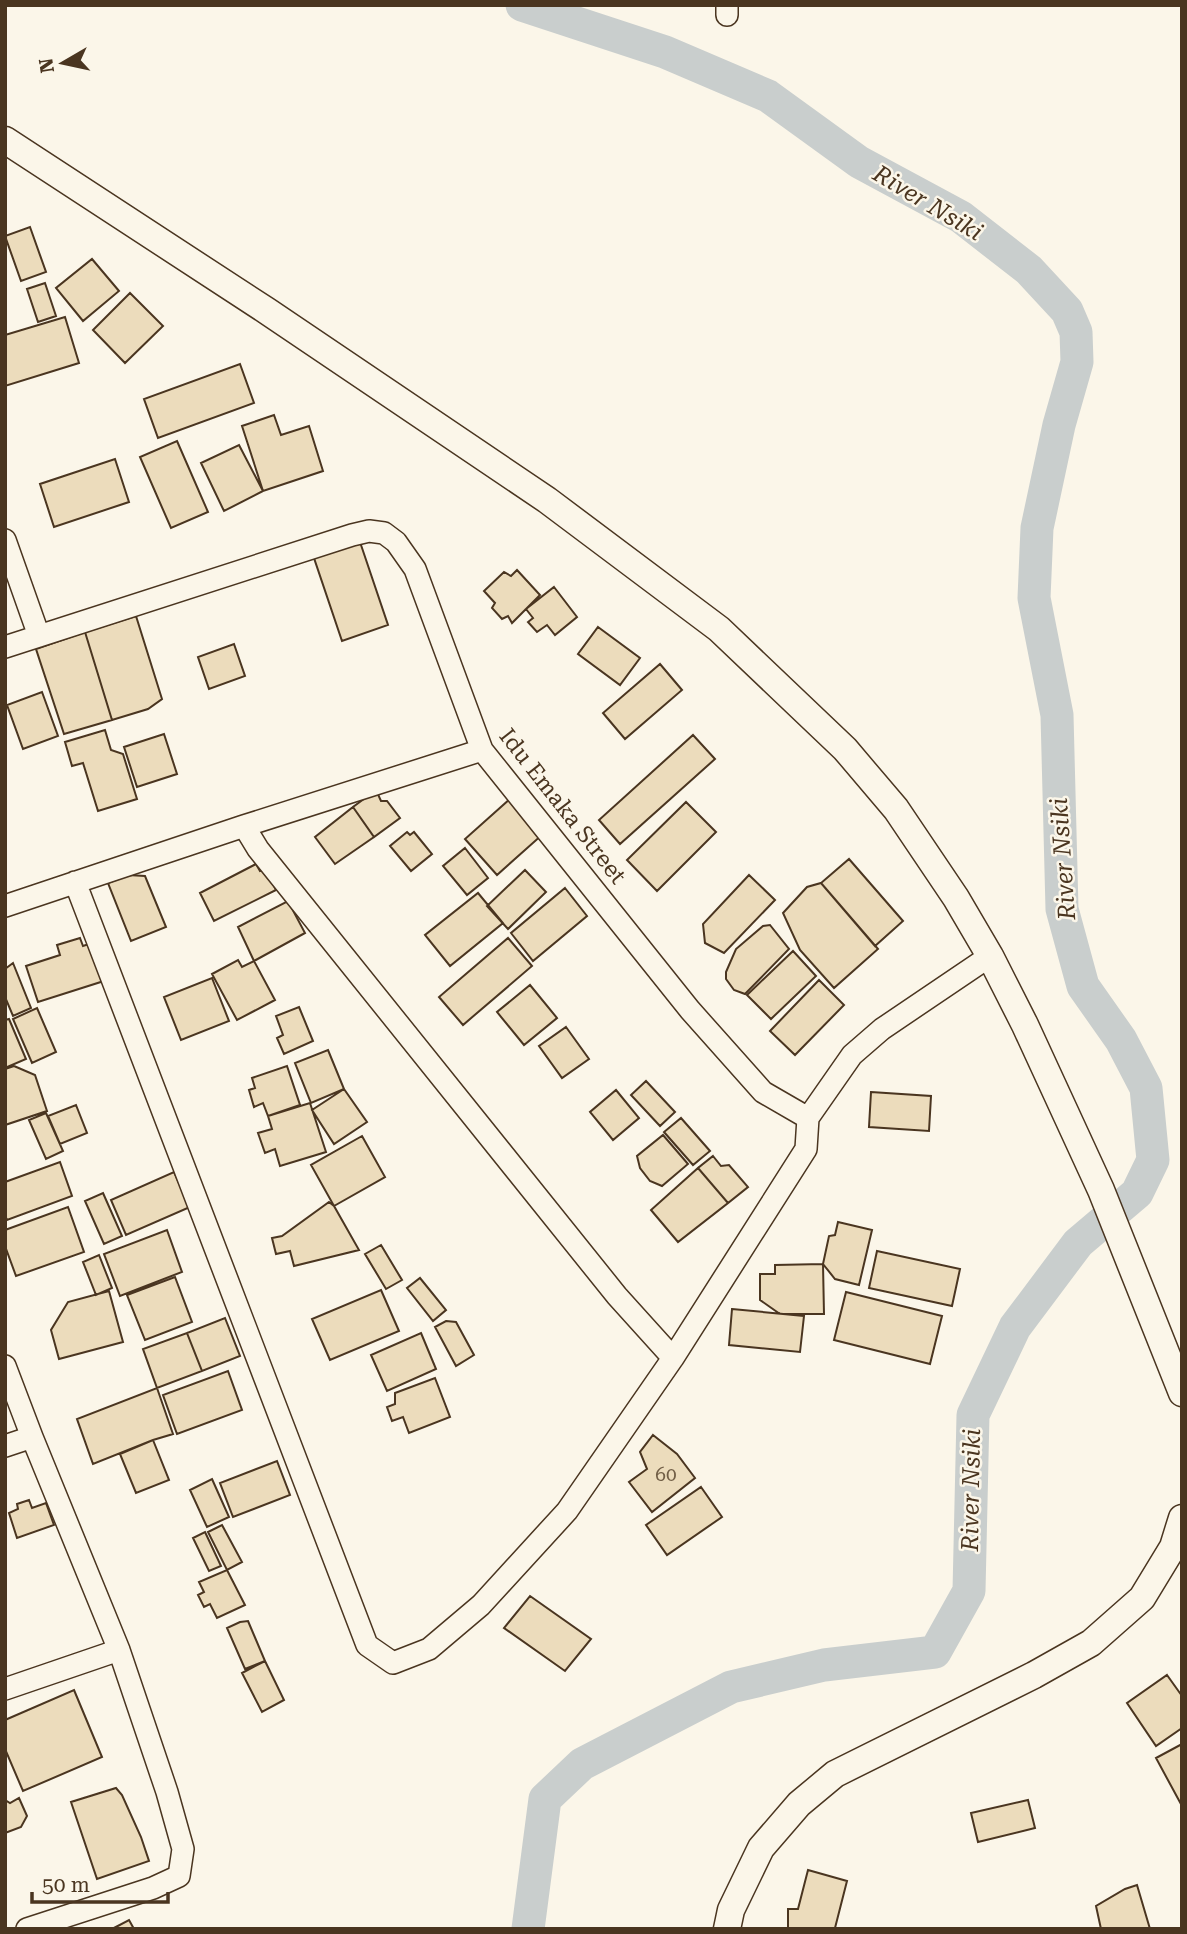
<svg xmlns="http://www.w3.org/2000/svg" width="1187" height="1934" font-family="'Roboto Serif',serif">
<rect width="100%" height="100%" fill="#fbf6e9"/>
<g fill="none" stroke-linecap="round" stroke-linejoin="round">
<!-- river -->
<path stroke="#c9cecd" stroke-width="33" d="M522 5 665 52 768 96 859 162 961 217 1029 270 1067 311 1076 332 1077 362 1059 425 1037 528 1034 598 1057 715 1062 909 1083 986 1121 1040 1146 1088 1153 1160 1137 1193 1078 1243 1015 1327 973 1415 969 1591 935 1652 824 1665 731 1687 582 1764 545 1799 528 1929"/>
</g>
<!-- building -->
<path fill="#ecdcbc" stroke="#4a3520" stroke-width="2" d="M30 227 46 272 21 281 5 236Z
M92 259 119 291 83 321 56 288Z
M45 283 56 316 38 322 27 289Z
M130 293 163 326 125 363 93 330Z
M65 317 79 363 5 386V335Z
M240 364 254 403 158 438 144 399Z
M274 415 281 435 309 426 323 471 263 491 242 426Z
M177 441 208 512 171 528 140 457Z
M239 445 263 491 224 511 201 463Z
M115 459 129 502 54 527 40 484Z
M360 542 388 625 342 641 314 558Z
M517 570 540 595 512 623 508 616 502 619 492 608 495 603 484 591 504 572 511 576Z
M554 587 577 617 555 635 547 625 537 632 528 622 533 618 526 609Z
M136 616 162 699 148 709 112 720 85 632Z
M598 627 640 658 620 685 578 654Z
M85 632 112 720 64 734 36 649Z
M234 644 245 676 209 689 198 657Z
M660 664 682 690 625 739 603 713Z
M42 692 58 736 23 749 7 705Z
M105 730 111 750 123 754 137 799 98 811 83 763 72 766 65 742Z
M164 734 177 774 137 787 124 747Z
M693 735 715 759 620 844 599 820Z
M376 790 381 801H387L400 818 374 837 353 807Z
M511 798 543 834 497 875 465 839Z
M686 802 716 832 657 891 627 860Z
M353 807 374 837 335 864 315 837Z
M407 832 410 835 414 832 432 854 411 871 390 846Z
M465 848 488 878 467 895 443 866Z
M849 859 903 921 875 946 821 883Z
M256 864 260 871 266 869 276 890 214 921 200 893Z
M525 870 546 892 508 929 487 906Z
M128 875 145 876 166 927 131 941 108 883Z
M749 875 775 900 724 953 705 943 703 924Z
M821 883 878 949 834 988 800 950 783 913 807 887Z
M565 888 587 916 533 961 511 933Z
M478 893 503 923 450 966 425 935Z
M288 901 305 933 254 961 238 927Z
M770 925 789 949 745 994 734 990 726 979V972L736 949 763 926Z
M80 938 83 946 95 942 107 980 38 1002 26 966 60 955 57 945Z
M508 938 532 966 463 1025 439 997Z
M793 951 816 976 771 1019 747 995Z
M238 960 242 967 254 961 275 1000 237 1020 212 974Z
M13 963 31 1008 13 1016 5 997V969Z
M212 978 229 1021 181 1040 164 997Z
M819 980 844 1005 795 1055 770 1031Z
M530 985 557 1018 524 1045 497 1012Z
M299 1007 313 1041 284 1054 277 1038 283 1035 276 1016Z
M37 1008 56 1052 32 1063 13 1019Z
M9 1019 26 1059 5 1068V1020Z
M566 1027 589 1059 562 1078 539 1046Z
M328 1050 344 1089 311 1103 295 1063Z
M14 1066 35 1075 47 1111 5 1125V1069Z
M287 1066 300 1105 268 1116 263 1103 254 1107 249 1090 255 1088 252 1078Z
M646 1081 675 1112 660 1126 631 1095Z
M344 1089 367 1122 334 1144 312 1110Z
M616 1090 639 1118 613 1140 590 1112Z
M871 1092 931 1096 929 1131 869 1127Z
M310 1103 326 1152 280 1166 275 1149 265 1153 258 1133 272 1129 268 1116Z
M76 1105 87 1133 60 1144 48 1116Z
M46 1113 63 1151 46 1159 29 1120Z
M681 1118 710 1151 693 1165 664 1132Z
M663 1135 688 1164 662 1186 650 1181 640 1168 637 1156Z
M362 1136 385 1177 334 1206 311 1165Z
M713 1156 721 1166 729 1165 748 1187 728 1203 698 1168Z
M60 1162 72 1196 7 1220 5 1215V1182Z
M698 1168 728 1203 678 1242 651 1210Z
M174 1172 190 1207 126 1235 111 1200Z
M103 1193 122 1236 104 1244 85 1201Z
M329 1202 334 1206 359 1250 294 1266 290 1251 276 1254 272 1238 282 1236Z
M68 1207 84 1252 16 1276 5 1246V1230Z
M838 1222 872 1230 859 1285 835 1279 823 1264 829 1236 835 1235Z
M167 1230 182 1272 120 1296 104 1254Z
M381 1245 402 1280 386 1289 365 1254Z
M877 1251 960 1269 952 1306 869 1288Z
M99 1255 112 1288 96 1295 83 1262Z
M823 1264 824 1314H780L760 1300V1274H775V1265Z
M175 1277 192 1322 145 1340 127 1295Z
M420 1278 446 1310 433 1321 407 1288Z
M381 1290 399 1331 330 1360 312 1319Z
M109 1291 123 1342 59 1359 51 1330 68 1302Z
M846 1292 942 1316 930 1364 834 1340Z
M732 1309 804 1316 800 1352 729 1345Z
M225 1318 240 1356 202 1371 187 1333Z
M446 1321 456 1322 474 1355 456 1366 435 1327Z
M187 1333 202 1371 157 1388 143 1349Z
M421 1333 436 1369 387 1391 371 1355Z
M228 1371 242 1410 177 1434 163 1395Z
M435 1378 450 1417 409 1433 403 1417 392 1421 387 1407 395 1404V1393Z
M157 1388 173 1434 153 1440 93 1464 77 1419Z
M653 1435 677 1454 695 1478 652 1512 629 1482 647 1469 640 1452Z
M153 1440 169 1480 136 1493 120 1454Z
M277 1461 290 1495 233 1517 220 1483Z
M212 1479 229 1517 207 1527 190 1490Z
M701 1487 722 1517 667 1555 646 1525Z
M29 1500 32 1508 46 1503 54 1525 17 1538 9 1513 18 1509 17 1504Z
M222 1525 242 1562 227 1570 208 1532Z
M205 1532 221 1566 209 1571 193 1538Z
M227 1570 245 1605 217 1618 210 1604 204 1607 198 1595 204 1592 199 1582Z
M530 1596 591 1639 565 1671 504 1628Z
M248 1621 265 1661 245 1669 227 1628 240 1622Z
M265 1661 284 1700 262 1712 242 1673Z
M1167 1675 1182 1696V1728L1156 1746 1127 1703Z
M74 1690 102 1757 23 1791 5 1749V1720Z
M1182 1744V1806L1156 1758Z
M116 1788 122 1795 141 1837 149 1861 97 1879 71 1802Z
M19 1798 27 1816 21 1827 5 1833V1800L10 1803Z
M1028 1800 1035 1828 978 1842 971 1813Z
M808 1870 847 1881 835 1928 788 1929V1909H798Z
M1137 1885 1150 1929H1101L1096 1906 1125 1889Z
M129 1920 134 1929H112Z"/>
<g fill="none" stroke-linecap="round" stroke-linejoin="round">
<!-- minor casing -->
<g stroke="#4a3520" stroke-width="24">
<path id="minor" d="M727 5V15
M5 540 39 636
M5 647 352 535 369 531 384 533 396 542 415 569 482 750 690 1010 763 1092 808 1118 852 1055 882 1029 990 956
M244 826 258 849 617 1296 673 1358 806 1149 808 1118
M75 882 367 1645 393 1663 429 1649 481 1605 567 1511 673 1358
M5 906 244 826 482 750
M5 1366 32 1437 5 1446
M5 1689 119 1650 32 1437
M27 1929 153 1888 179 1876 183 1849 167 1792 119 1650"/>
</g>
<!-- major casing -->
<g stroke="#4a3520" stroke-width="29">
<path id="major" d="M5 140 267 311 547 500 719 629 845 749 896 809 956 898 990 956 1025 1025 1101 1190 1182 1393
M727 1929 731 1910 761 1848 799 1804 835 1774 1034 1675 1091 1643 1142 1598 1173 1547 1182 1518"/>
</g>
<!-- minor -->
<use href="#minor" stroke="#fbf6e9" stroke-width="21"/>
<!-- major -->
<use href="#major" stroke="#fbf6e9" stroke-width="26"/>
</g>
<g text-anchor="middle" stroke-width="5" stroke-linejoin="round" paint-order="stroke">
<!-- number labels -->
<g font-size="19" fill="#725f47">
<text x="666" y="1481">60</text>
</g>
<!-- street labels -->
<g font-size="23" fill="#4a3520" stroke="#fbf6e9">
<text transform="translate(563 806) rotate(52)" y="8">Idu Emaka Street</text>
</g>
<!-- water labels -->
<g font-size="24" font-style="italic" fill="#4a3520" stroke="#fbf6e9">
<text transform="translate(928 203) rotate(31)" y="8">River Nsiki</text>
<text transform="translate(1063 859) rotate(-94)" y="8">River Nsiki</text>
<text transform="translate(971 1490) rotate(-89)" y="8">River Nsiki</text>
</g>
</g>
<!-- border -->
<rect width="1187" height="1934" fill="none" stroke="#4a3520" stroke-width="14"/>
<!-- north arrow -->
<g transform="translate(63 63) rotate(261)" stroke="#fbf6e9" stroke-width="5" paint-order="stroke">
<path d="M0-5L12 26L0 18L-12 26Z" fill="#4a3520"/>
<text y="-10" font-size="19" font-weight="bold" text-anchor="middle" fill="#4a3520">N</text>
</g>
<!-- scale -->
<path d="M32 1892v10h136v-10" fill="none" stroke="#4a3520" stroke-width="3.5"/>
<text x="42" y="1892" font-size="21" fill="#4a3520" stroke="#fbf6e9" stroke-width="5" paint-order="stroke">50 m</text>
</svg>
